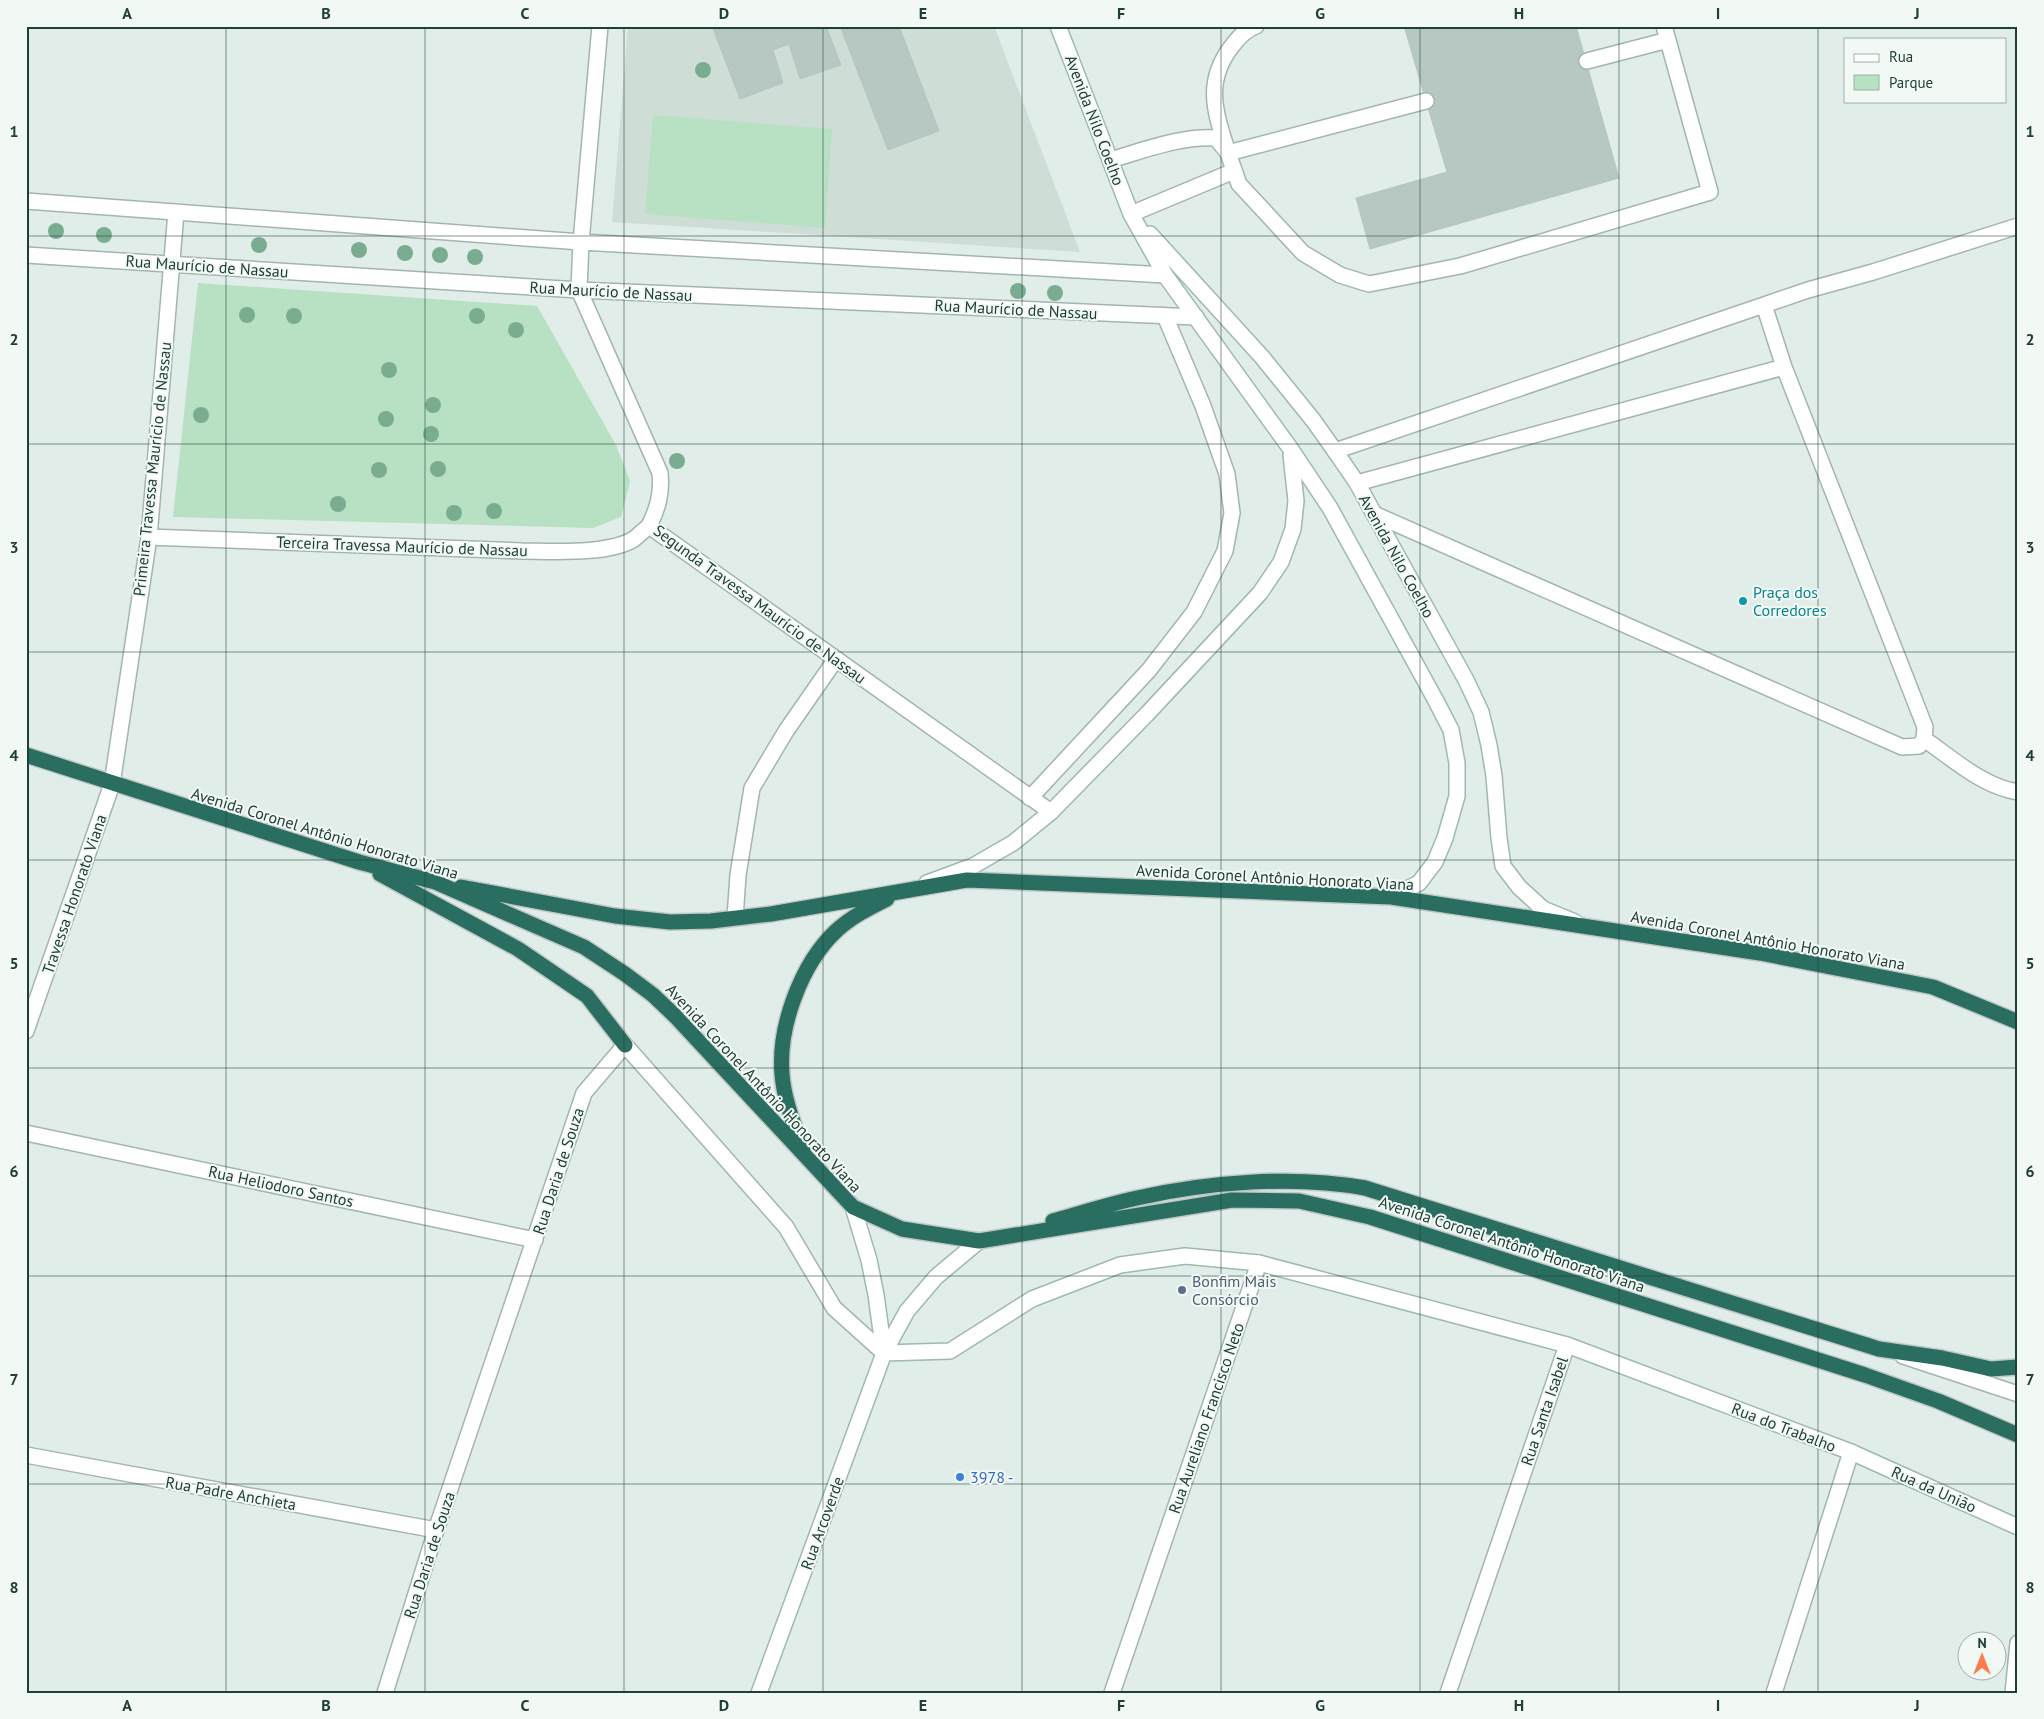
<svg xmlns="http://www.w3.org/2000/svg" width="2044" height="1719" font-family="'PT Sans',sans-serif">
<rect width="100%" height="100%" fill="#e1ede8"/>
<!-- built -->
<path fill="#cfddd7" d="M628 26H994L1080 252 612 222Z"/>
<!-- green -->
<path fill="#b8e0c3" d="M653 115 832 129 825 228 645 214Z
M198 283 537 306 616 445 630 481 621 517 593 528 173 517Z"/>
<!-- building -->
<path fill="#b6c8c1" stroke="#b3c7bf" d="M712 26H826L841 65 800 79 789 44 773 50 783 83 740 99Z
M840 26H899L939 131 888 150Z
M1404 26H1576L1619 178 1370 249 1356 198 1447 172Z"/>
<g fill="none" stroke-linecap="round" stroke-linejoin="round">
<!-- lane casing -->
<g stroke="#a3b5af" stroke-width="18">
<path id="lane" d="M1256 26C1246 29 1239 37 1232 46 1204 82 1215 112 1228 153L1426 101
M1587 61 1668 40
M1110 160C1142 151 1183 135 1216 138L1228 153 1239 184 1303 253 1340 275 1369 284 1460 266 1710 192 1664 26
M1131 214 1234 171
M1335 451 1764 305
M1357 483 1784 367
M1374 514 1902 747 1919 746 1924 739 1925 727 1784 367 1764 305 1808 290 1873 272 2018 226
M1924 739C1952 758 1983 787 2018 792
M1030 798 1149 670 1194 612 1225 551 1232 513 1227 474 1203 406 1165 316
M735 918 738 875 752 788 786 731 836 659"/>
</g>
<!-- street casing -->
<g stroke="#a3b5af" stroke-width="18">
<path id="street" d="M600 26 581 242 579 290 660 473C662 493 658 508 649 526L1051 812
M26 201 581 242 1165 275
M26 255 579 290 1196 317
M149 537 522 551C552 551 608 555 634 539 639 535 644 530 649 526
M26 1031 112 784 149 537 176 212
M26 1133 535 1240
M1903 1356 2018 1394
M26 1455 436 1530
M385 1693 436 1530 584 1093 625 1045 786 1227 834 1308 884 1353
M1112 1693 1259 1263
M1448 1693 1567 1345
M1774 1693 1851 1452
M2013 1693 2018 1643"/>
</g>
<!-- secondary casing -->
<g stroke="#9eb9b0" stroke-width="18">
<path id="secondary" d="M1058 26 1131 214 1165 275 1290 448 1330 508 1435 699 1451 730 1457 763V796L1445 838 1435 862 1419 883 1391 897
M1150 234 1262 357 1313 420 1335 451 1357 483 1466 680 1481 712 1489 745 1494 776 1499 838 1503 866 1519 887 1543 909 1575 922
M927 883 973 866 1013 843 1051 812 1147 714 1260 593 1281 562 1293 529 1296 501 1291 455
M853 1207 869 1260 876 1295 884 1353
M884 1353 950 1351 1032 1299 1120 1265 1185 1256 1259 1263 1567 1345 1851 1452 2018 1527
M759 1693 884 1353 907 1311 936 1277 979 1241"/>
</g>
<!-- highway casing -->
<g stroke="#c1c9c7" stroke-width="18">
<path id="highway" d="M26 755 359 862 435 882 584 947 625 974 653 995 675 1016 853 1207 902 1229 979 1241 1232 1200 1299 1201 1370 1217 1865 1375 1938 1401 2018 1435
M380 874 518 949 587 996 625 1045
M461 887 615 916 670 922 711 921 771 914 967 880 1391 897 1760 953 1933 987 2018 1022
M803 1147C793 1124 784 1100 782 1074 778 1027 801 964 836 931 851 917 869 908 887 899
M1053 1221C1081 1213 1109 1204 1137 1198 1208 1182 1294 1175 1365 1188L1879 1349 1942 1358 1991 1369 2018 1367"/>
</g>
<!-- lane -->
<use href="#lane" stroke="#fff" stroke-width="15"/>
<!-- street -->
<use href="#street" stroke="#fff" stroke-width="15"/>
<!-- secondary -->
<use href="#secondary" stroke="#fff" stroke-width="15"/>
<!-- highway -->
<use href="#highway" stroke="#296e61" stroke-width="15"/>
</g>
<!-- trees -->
<g fill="#7aad90">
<circle cx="703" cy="70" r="8"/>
<circle cx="56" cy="231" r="8"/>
<circle cx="104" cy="235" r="8"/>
<circle cx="259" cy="245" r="8"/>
<circle cx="359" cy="250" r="8"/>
<circle cx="405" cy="253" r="8"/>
<circle cx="440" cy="255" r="8"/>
<circle cx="475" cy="257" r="8"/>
<circle cx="1018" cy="291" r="8"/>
<circle cx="1055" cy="293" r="8"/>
<circle cx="247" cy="315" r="8"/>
<circle cx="294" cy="316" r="8"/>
<circle cx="477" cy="316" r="8"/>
<circle cx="516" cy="330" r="8"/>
<circle cx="389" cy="370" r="8"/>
<circle cx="433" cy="405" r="8"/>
<circle cx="201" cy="415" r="8"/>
<circle cx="386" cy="419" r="8"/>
<circle cx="431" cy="434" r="8"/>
<circle cx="677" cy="461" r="8"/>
<circle cx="438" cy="469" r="8"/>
<circle cx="379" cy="470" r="8"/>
<circle cx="338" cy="504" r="8"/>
<circle cx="494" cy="511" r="8"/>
<circle cx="454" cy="513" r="8"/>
</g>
<!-- grid -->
<path fill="none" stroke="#203f37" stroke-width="1" stroke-opacity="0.55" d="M226 26V1693M425 26V1693M624 26V1693M823 26V1693M1022 26V1693M1221 26V1693M1420 26V1693M1619 26V1693M1818 26V1693M26 236H2018M26 444H2018M26 652H2018M26 860H2018M26 1068H2018M26 1276H2018M26 1484H2018"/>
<!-- markers -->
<circle fill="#0f9aa8" stroke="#f2f9f5" stroke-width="2" cx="1743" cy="601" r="5"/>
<circle fill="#5c6f8a" stroke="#f2f9f5" stroke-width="2" cx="1182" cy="1290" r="5"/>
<circle fill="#3f7fe0" stroke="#f2f9f5" stroke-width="2" cx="960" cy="1477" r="5"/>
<g text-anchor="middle" stroke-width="4" stroke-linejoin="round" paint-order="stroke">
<!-- street labels -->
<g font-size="16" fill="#203f37" stroke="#f2f9f5">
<text transform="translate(1095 120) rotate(69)" y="6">Avenida Nilo Coelho</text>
<text transform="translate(207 266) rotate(4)" y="6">Rua Maurício de Nassau</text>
<text transform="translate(611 291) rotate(3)" y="6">Rua Maurício de Nassau</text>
<text transform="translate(1016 309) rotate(3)" y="6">Rua Maurício de Nassau</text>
<text transform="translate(152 469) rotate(-84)" y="6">Primeira Travessa Maurício de Nassau</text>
<text transform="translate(402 546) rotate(2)" y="6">Terceira Travessa Maurício de Nassau</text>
<text transform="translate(1397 556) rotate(61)" y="6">Avenida Nilo Coelho</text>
<text transform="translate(760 604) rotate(36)" y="6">Segunda Travessa Maurício de Nassau</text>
<text transform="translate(325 833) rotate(17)" y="6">Avenida Coronel Antônio Honorato Viana</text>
<text transform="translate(1275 877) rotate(3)" y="6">Avenida Coronel Antônio Honorato Viana</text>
<text transform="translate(74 894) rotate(-71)" y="6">Travessa Honorato Viana</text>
<text transform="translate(1768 940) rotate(10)" y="6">Avenida Coronel Antônio Honorato Viana</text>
<text transform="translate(764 1088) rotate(47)" y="6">Avenida Coronel Antônio Honorato Viana</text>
<text transform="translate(558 1171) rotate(-72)" y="6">Rua Daria de Souza</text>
<text transform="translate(281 1186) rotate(12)" y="6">Rua Heliodoro Santos</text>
<text transform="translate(1512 1244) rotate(18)" y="6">Avenida Coronel Antônio Honorato Viana</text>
<text transform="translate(1544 1411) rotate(-71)" y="6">Rua Santa Isabel</text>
<text transform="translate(1206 1418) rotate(-71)" y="6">Rua Aureliano Francisco Neto</text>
<text transform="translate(1784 1427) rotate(21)" y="6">Rua do Trabalho</text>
<text transform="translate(1934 1489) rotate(24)" y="6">Rua da União</text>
<text transform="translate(231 1493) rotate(10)" y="6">Rua Padre Anchieta</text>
<text transform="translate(822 1523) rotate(-70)" y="6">Rua Arcoverde</text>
<text transform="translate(429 1555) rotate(-72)" y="6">Rua Daria de Souza</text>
</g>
<!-- culture labels -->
<g font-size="16" fill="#0d838f" stroke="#f2f9f5" text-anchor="start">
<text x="1753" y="598">Praça dos<tspan x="1753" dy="18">Corredores</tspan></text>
</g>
<!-- service labels -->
<g font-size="16" fill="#4e5e75" stroke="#f2f9f5" text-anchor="start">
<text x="1192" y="1287">Bonfim Mais<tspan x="1192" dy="18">Consórcio</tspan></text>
</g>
<!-- shop labels -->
<g font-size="16" fill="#366cbe" stroke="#f2f9f5" text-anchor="start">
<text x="970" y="1483">3978 -</text>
</g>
</g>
<!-- border -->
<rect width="2044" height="1719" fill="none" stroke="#f2f9f5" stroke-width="55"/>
<!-- legend -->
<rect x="1844" y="38" width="162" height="65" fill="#f2f9f5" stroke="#9eafa9"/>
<rect x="1854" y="54" width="25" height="8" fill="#ffffff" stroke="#9eafa9"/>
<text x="1889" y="62" font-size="15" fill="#203f37">Rua</text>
<rect x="1854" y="75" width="25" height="15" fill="#b8e0c3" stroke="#9eafa9"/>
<text x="1889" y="88" font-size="15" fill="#203f37">Parque</text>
<!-- north arrow -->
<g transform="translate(1982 1656)"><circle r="24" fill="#f2f9f5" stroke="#9eafa9"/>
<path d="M0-4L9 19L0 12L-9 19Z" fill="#fd7c4e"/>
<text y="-8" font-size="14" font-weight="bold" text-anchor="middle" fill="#203f37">N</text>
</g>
<rect x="28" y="28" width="1988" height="1664" fill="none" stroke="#203f37" stroke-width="2"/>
<g font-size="16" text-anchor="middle" font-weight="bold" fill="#203f37">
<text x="127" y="19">A</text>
<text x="326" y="19">B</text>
<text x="525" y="19">C</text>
<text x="724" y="19">D</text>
<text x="923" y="19">E</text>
<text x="1121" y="19">F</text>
<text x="1320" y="19">G</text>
<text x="1519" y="19">H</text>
<text x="1718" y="19">I</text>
<text x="1917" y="19">J</text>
<text x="14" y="137">1</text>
<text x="2030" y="137">1</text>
<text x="14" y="345">2</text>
<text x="2030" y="345">2</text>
<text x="14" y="553">3</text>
<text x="2030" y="553">3</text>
<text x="14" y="761">4</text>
<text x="2030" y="761">4</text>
<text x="14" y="969">5</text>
<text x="2030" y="969">5</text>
<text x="14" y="1177">6</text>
<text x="2030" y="1177">6</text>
<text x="14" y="1385">7</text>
<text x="2030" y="1385">7</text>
<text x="14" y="1593">8</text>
<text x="2030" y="1593">8</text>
<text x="127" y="1711">A</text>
<text x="326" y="1711">B</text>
<text x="525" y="1711">C</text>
<text x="724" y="1711">D</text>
<text x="923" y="1711">E</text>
<text x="1121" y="1711">F</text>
<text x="1320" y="1711">G</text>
<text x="1519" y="1711">H</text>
<text x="1718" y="1711">I</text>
<text x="1917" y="1711">J</text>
</g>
</svg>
